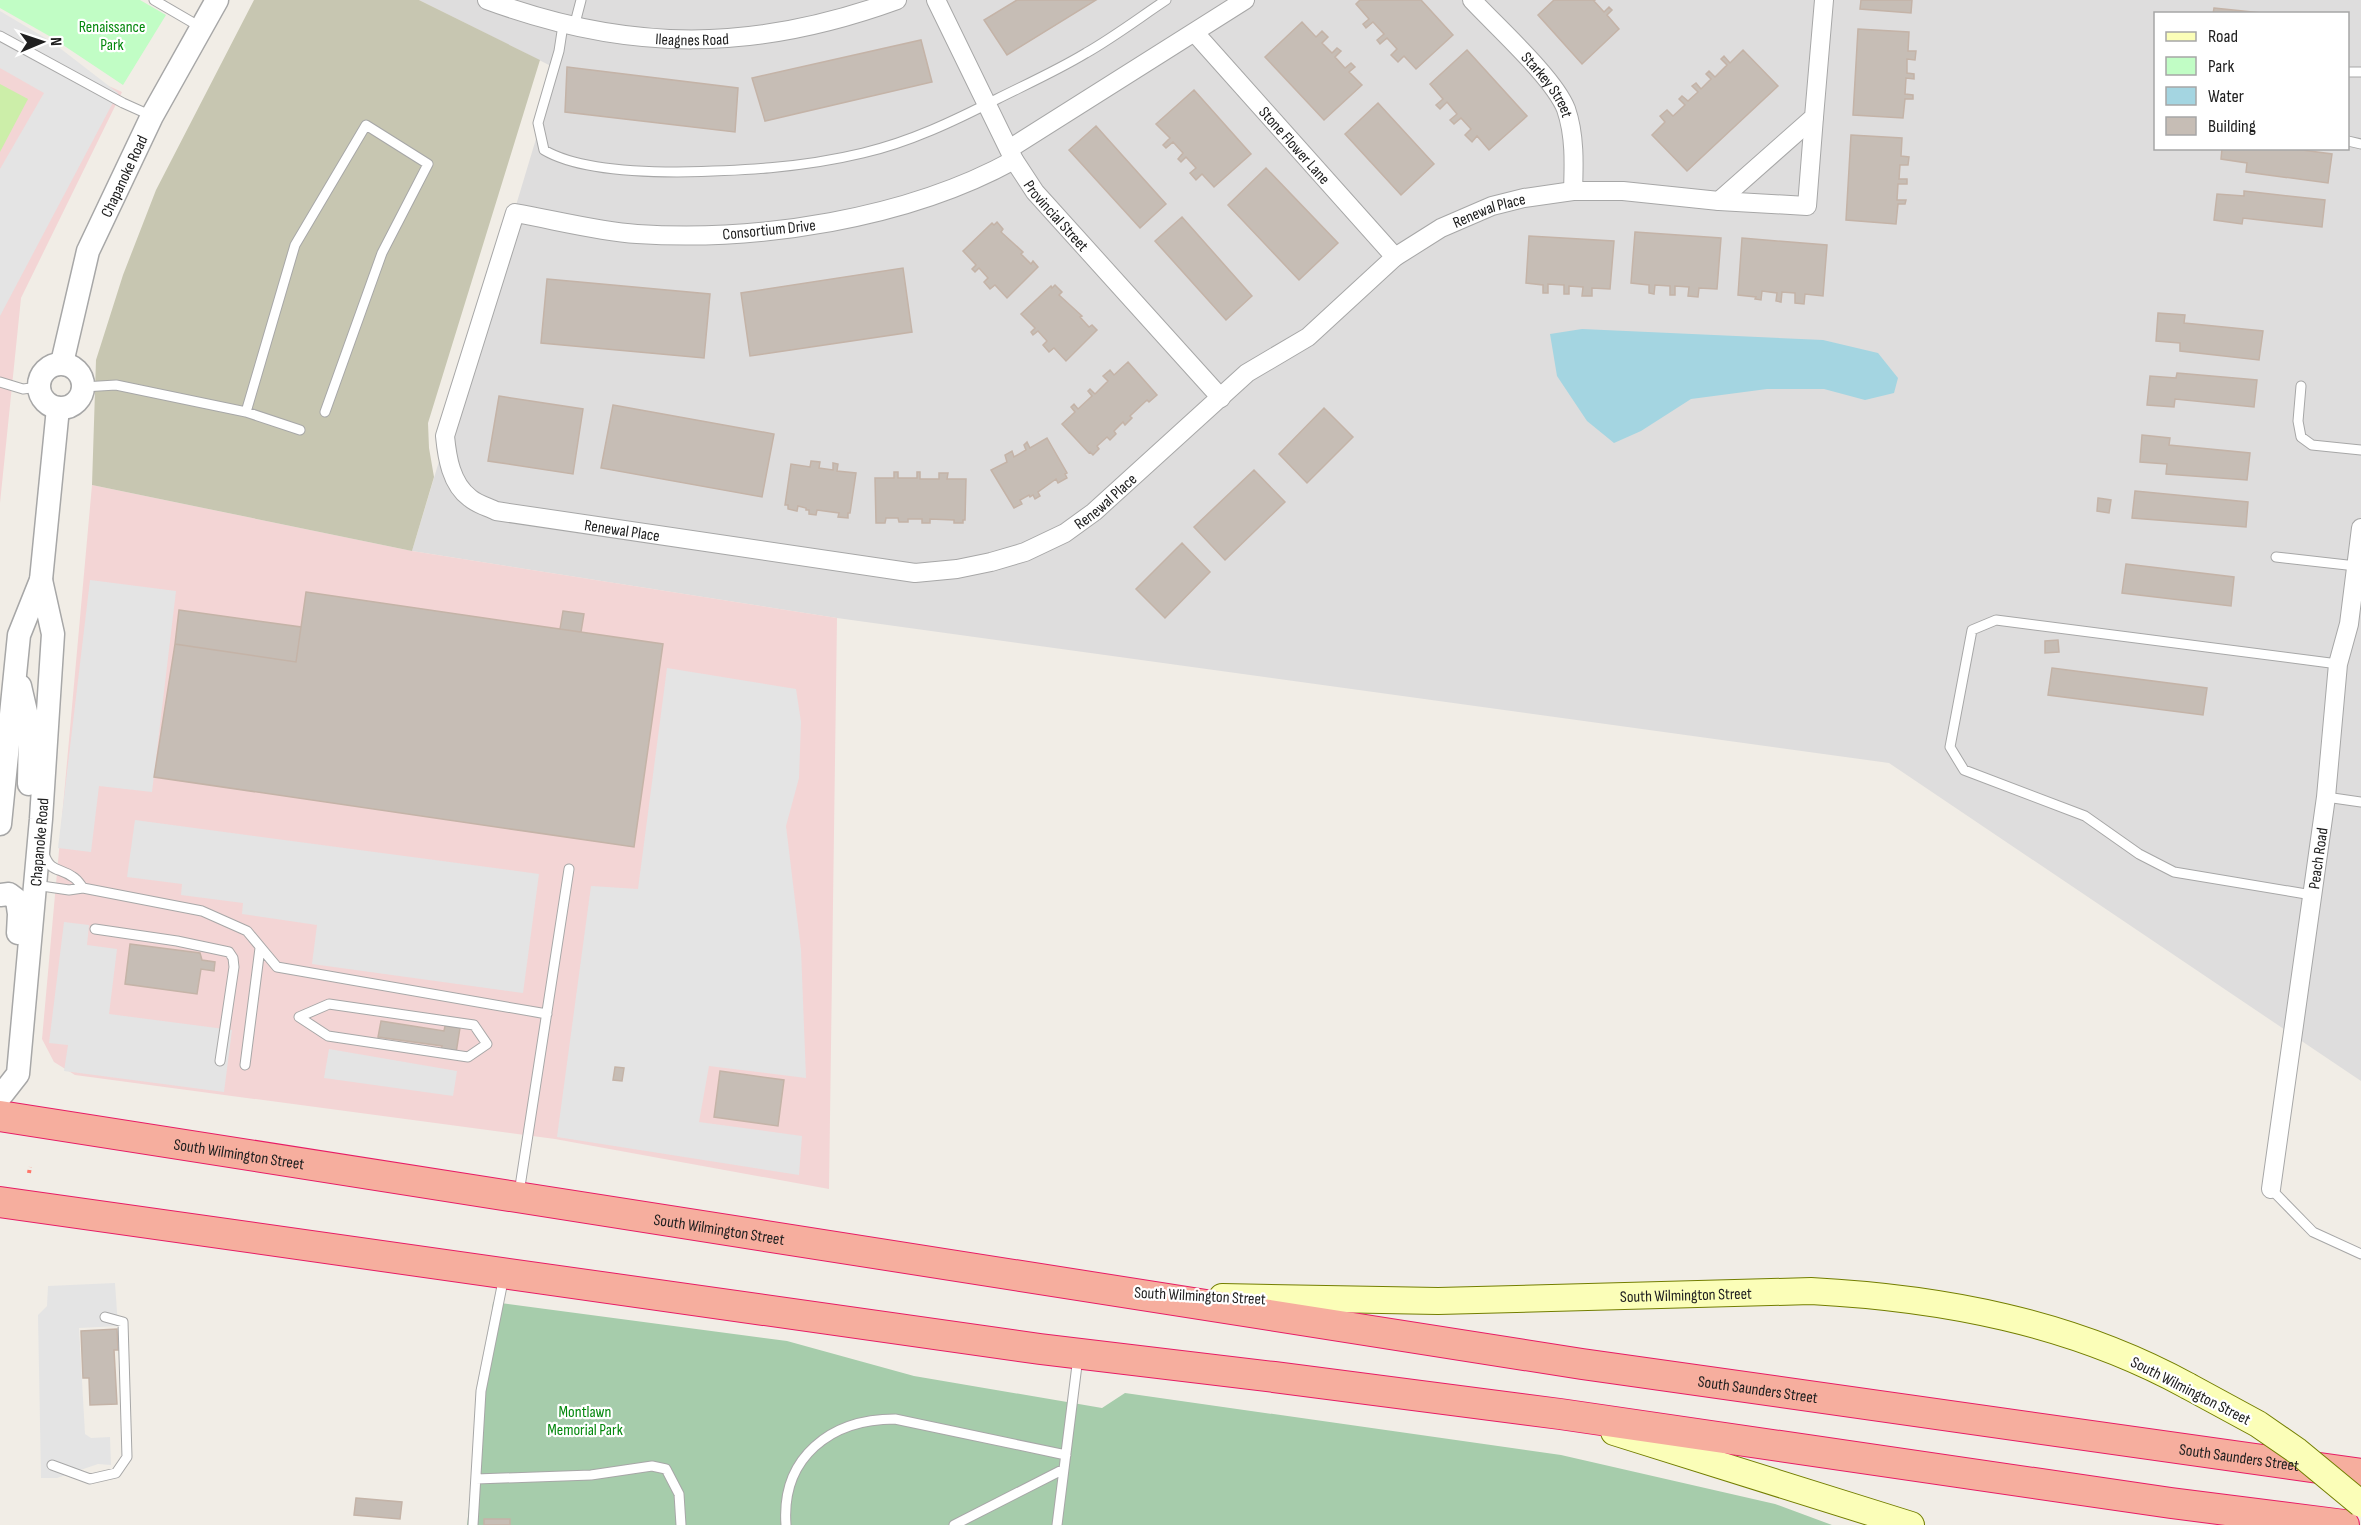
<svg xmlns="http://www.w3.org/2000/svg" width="2361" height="1525" font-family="'Sofia Sans Condensed',sans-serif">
<rect width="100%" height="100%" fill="#f1ede6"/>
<!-- residential -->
<path fill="#dedddd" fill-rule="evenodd" d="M419 0H2361V1081L1889 763 837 618 412 551 557 69ZM2156 14H2348V148H2156Z"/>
<!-- commercial -->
<path fill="#f3d5d5" d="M0 37 122 92 21 298 0 503Z
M92 485 412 551 837 618 829 1189 555 1139 75 1075 54 1062 42 1039Z"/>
<!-- construction -->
<path fill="#c7c6b1" d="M254 0H419L540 60 428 423 429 448 434 477 412 551 92 485 96 360 123 275 156 190Z"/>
<!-- grass -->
<path fill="#cceea9" d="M0 84 28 99 0 152Z"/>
<!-- cemetery -->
<path fill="#a6ccab" d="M493 1302 787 1341 914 1376 1102 1408 1125 1393 1561 1455 1775 1504 1832 1525H467Z"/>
<!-- park -->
<path fill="#c1fdc5" d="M0 0H140L166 15 123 85 51 37 0 8Z"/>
<!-- parking -->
<path fill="#e4e4e4" d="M0 11 52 42 118 93 0 316V169L44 93 0 68Z
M90 580 176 591 152 792 99 786 91 852 58 848Z
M667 668 796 689 801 722 799 778 786 826 801 950 806 1078 709 1066 699 1122 802 1136 799 1175 557 1137 591 886 638 889Z
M135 820 539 874 523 993 312 964 317 925 242 914 243 903 181 895 182 884 127 877Z
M64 922 89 925 87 945 117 949 109 1014 232 1030 224 1092 64 1071 68 1045 49 1043Z
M329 1049 457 1071 453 1096 324 1078Z
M115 1283 118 1326 79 1328 85 1434 91 1438 110 1437 111 1465 98 1464 57 1478H41L38 1315 47 1306 48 1286Z"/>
<!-- water -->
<path fill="#a4d5e1" d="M1582 329 1823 340 1878 353 1898 378 1894 393 1865 400 1824 389H1767L1691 399 1641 431 1614 443 1587 421 1557 376 1550 334Z"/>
<!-- building -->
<path fill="#c6bdb5" stroke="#c4b3a7" stroke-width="1.5" d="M1017 0H1096L1007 55 984 20Z
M1360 0H1421L1453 35 1416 69 1404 56 1398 62 1391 55 1397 49 1387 38 1380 44 1377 40 1384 34 1373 22 1366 28 1363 24 1369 19 1356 4Z
M1554 0H1595L1594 1 1604 12 1609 7 1612 10 1607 15 1619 29 1582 64 1538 15Z
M1861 0H1912L1911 13 1860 9Z
M2214 8 2272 14H2213Z
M1302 22 1316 37 1322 31 1328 37 1322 43 1332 53 1337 48 1341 51 1335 57 1345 68 1351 63 1355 67 1349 72 1362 85 1324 120 1265 57Z
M1858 29 1909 32 1908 51H1916L1915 60 1907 59V73L1914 74V79L1906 78 1905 94 1913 95V99H1905L1903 118 1853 115Z
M921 40 932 82 765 121 752 78Z
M1467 50 1527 116 1489 150 1477 136 1472 142 1465 135 1471 129 1461 118 1454 124 1450 120 1457 114 1447 102 1440 109 1436 105 1443 99 1430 84Z
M1743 50 1778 86 1687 171 1652 135 1665 122 1660 116 1667 110 1673 116 1685 105 1679 99 1682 96 1688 101 1698 92 1692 86 1696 83 1701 89 1711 79 1706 74 1709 71 1715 77 1727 65 1721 59 1724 56 1730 63Z
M567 67 738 88 735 132 565 112Z
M1194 90 1251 154 1214 187 1202 174 1196 180 1190 173 1196 168 1186 157 1181 162 1178 159 1183 153 1173 142 1166 148 1163 145 1170 138 1156 124Z
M1378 103 1434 164 1401 195 1345 134Z
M1096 126 1166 204 1140 228 1069 150Z
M1851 135 1902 138 1901 156 1909 157 1908 165H1900L1899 179H1907V184H1898L1897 200H1906L1905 204H1898L1896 224 1846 220Z
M2222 148H2287L2332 154 2328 183 2246 172 2247 163 2221 159Z
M1266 168 1338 243 1299 280 1228 205Z
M2244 191 2325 200 2322 227 2243 218 2242 224 2214 220 2217 194 2244 196Z
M1182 217 1252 296 1226 320 1155 241Z
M997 222 1003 229 1001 232 1023 252 1021 254 1031 264 1033 261 1038 267 1007 298 995 285 990 289 984 282 988 278 979 268 975 272 972 269 976 265 963 251 992 223 994 225Z
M1635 232 1721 238 1717 289 1699 288 1698 297 1688 296 1689 287 1675 286V295H1670V286L1655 285 1654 294 1649 293V285L1631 283Z
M1529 236 1614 241 1610 289 1592 288V296H1582L1583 287 1569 286V294H1564V285L1548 284V293H1543V285L1526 283Z
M1742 238 1827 245 1823 296 1805 294 1804 304 1795 303V293L1782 292 1781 302 1776 301 1777 293 1762 291 1761 300 1755 299 1756 297 1738 295Z
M903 268 912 332 750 356 741 293Z
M547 279 710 294 704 358 541 343Z
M1055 285 1062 292 1059 295 1082 316 1080 317 1089 327 1092 325 1097 330 1066 361 1054 348 1049 352 1043 345 1047 341 1038 331 1033 335 1031 332 1035 328 1021 314 1051 286 1052 288Z
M2158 313 2185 315 2184 323 2263 331 2259 360 2180 351V343L2156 341Z
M1128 362 1157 395 1149 402 1147 400 1130 416 1132 418 1125 425 1123 422 1114 431 1116 434 1110 440 1107 437 1097 446 1099 449 1093 455 1090 452 1089 453 1062 424 1075 412 1071 407 1074 404 1078 409 1092 396 1088 391 1090 389 1095 394 1108 381 1103 376 1110 370 1114 375Z
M2177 373 2257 380 2254 407 2175 399 2174 407 2147 405 2150 376 2176 378Z
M499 396 583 409 573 474 488 461Z
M613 405 774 434 762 497 601 468Z
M1324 408 1353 437 1307 483 1279 454Z
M2142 435 2170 438 2169 445 2250 453 2247 480 2166 474 2167 464 2140 462Z
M1047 438 1067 473 1065 474 1067 478 1058 483 1056 479 1038 492 1040 496 1035 499 1033 495 1030 497 1029 495 1020 500 1022 504 1014 508 991 470 1007 462 1005 455 1012 451 1014 457 1026 450 1024 445 1027 442 1030 448Z
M811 461 820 462 819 468 833 470V463L838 464 837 471 856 473 850 513H848V518L838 517 839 513 817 510 816 515 809 514V510H806V508L798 506 797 511 788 509V505H785L791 464 810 467Z
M1254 470 1285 502 1225 560 1194 527Z
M894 472H898V478H917V472H920V479H939V473H948L947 479H966L965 520H963V523H954V520L930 519V523H922V519H908V522H899L898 518H886L885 523H876L875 478H894Z
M2135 491 2248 502 2246 527 2132 518Z
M2098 498 2111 500 2109 513 2097 511Z
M1182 543 1210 572 1165 618 1136 589Z
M2126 564 2234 577 2231 606 2122 593Z
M306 592 663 644 634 847 154 777 175 644 296 662Z
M179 610 301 627 296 662 175 644Z
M563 611 584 614 581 632 560 629Z
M2058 640 2059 652 2045 653V641Z
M2052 668 2207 688 2203 715 2048 695Z
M130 944 200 953 202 960 215 962 214 971 201 969 197 994 125 984Z
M381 1021 444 1031 445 1026 460 1028 456 1053 441 1050 442 1046 378 1037Z
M615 1067 624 1068 622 1081 613 1080Z
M720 1071 784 1080 778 1126 714 1117Z
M117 1329 118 1350H114L117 1404 90 1405 89 1378H83L81 1331Z
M356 1498 402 1502 400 1519 354 1515Z
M484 1519H510V1525H484Z"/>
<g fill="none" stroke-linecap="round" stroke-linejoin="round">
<!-- service casing -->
<g stroke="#a7a7a7" stroke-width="11">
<path id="service" d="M154 0 202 28
M563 25 559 51 538 123 544 150C576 169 639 172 677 172 740 171 801 168 863 153 910 142 954 121 997 99 1027 84 1058 70 1086 53 1114 37 1139 18 1166 0
M574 27 581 0
M0 36 123 103 152 116
M2348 72H2361
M2348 141 2361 144
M0 382 23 389 39 387
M2301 386 2298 421 2301 437 2312 445 2361 450
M83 387 116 385 246 412 295 245 366 125 428 164 382 253 325 412
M246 412 300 430
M2276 557 2356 566
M2326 797 2361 802
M44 854C51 873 59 867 73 877 77 879 80 884 83 888
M35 885 69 890 83 888 202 911 247 931 277 967 547 1014
M2312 895 2174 872 2139 854 2085 816 1964 770 1950 747 1972 630 1996 620 2338 664
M95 929 177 941 229 952 233 958 234 967 220 1061
M329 1004 474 1025 487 1044 468 1057 328 1036 299 1017Z
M245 1065 260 948
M2271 1189 2313 1232 2361 1254
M519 1193 569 869
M52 1465 90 1479 116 1473 127 1457 123 1322 105 1317
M476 1479 591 1475 652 1466 666 1469 679 1494 681 1525
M473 1525 481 1391 504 1276
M786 1525C781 1457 831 1419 895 1419L1066 1455
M954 1525 1064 1469
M1057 1525 1078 1357"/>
</g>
<!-- minor casing -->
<g stroke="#a7a7a7" stroke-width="20">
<g id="minor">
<path id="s1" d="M487 0C630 53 754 52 897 0"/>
<path id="s2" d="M936 0 1014 160 1035 192 1221 398"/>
<path id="s3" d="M1472 0C1496 26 1554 78 1566 109 1575 135 1574 164 1573 191"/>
<path id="s4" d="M1195 33 1395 257"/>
<path d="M1009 149 1245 0"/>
<path id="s5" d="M1014 160C907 219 758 242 637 234 596 231 555 220 515 213L445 436C447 457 451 484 470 498 477 504 488 507 496 511L915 573 957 569 991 562 1025 552 1065 533 1094 512 1247 373 1308 337 1395 257 1441 228 1492 206 1524 198 1573 191H1623L1719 201 1814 117 1824 0"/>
<path d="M1719 201 1807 206 1814 117"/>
<path id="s6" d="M2271 1189 2326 797 2338 664 2349 624 2361 528"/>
</g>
</g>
<!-- tertiary casing -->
<g stroke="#a7a7a7" stroke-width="25">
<g id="tertiary">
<path id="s7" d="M62 363 88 251 152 116 217 0"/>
<circle cx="61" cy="386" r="22"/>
<path d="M20 686 30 729 29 784"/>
<path d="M0 824 19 635 41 580 58 408"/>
<path d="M0 895 9 894 17 900 19 914 18 933"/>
<path id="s8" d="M0 1097 18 1074 41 819 53 634 41 580"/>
</g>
</g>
<!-- secondary casing -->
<g stroke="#737e00" stroke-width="28">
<g id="secondary">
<path id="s9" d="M1222 1297 1438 1301 1811 1291C1942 1298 2071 1322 2188 1386"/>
<path d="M1614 1432 1911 1525"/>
</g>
</g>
<!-- trunk casing -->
<g stroke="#e71c65" stroke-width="32">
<g id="trunk">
<path id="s10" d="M0 1116 1582 1364 2361 1474"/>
<path d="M0 1202 1040 1349 1274 1377 1560 1414 2171 1503 2344 1525"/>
</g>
</g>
<!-- path -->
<path stroke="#ff7669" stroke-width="4" stroke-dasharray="3 3" stroke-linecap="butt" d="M29 1173 30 1167"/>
<!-- service -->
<use href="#service" stroke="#fff" stroke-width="9"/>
<!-- minor -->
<use href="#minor" stroke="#fff" stroke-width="18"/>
<!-- tertiary -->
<use href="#tertiary" stroke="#fff" stroke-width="22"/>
<!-- secondary -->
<use href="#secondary" stroke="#fbfeb8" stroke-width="26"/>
<!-- trunk -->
<use href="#trunk" stroke="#f6ae9e" stroke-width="30"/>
<!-- secondary-bridge casing -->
<g stroke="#737e00" stroke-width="28" stroke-linecap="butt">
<path id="secondary-bridge" d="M2188 1386 2258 1424 2297 1451 2361 1504"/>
</g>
<!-- secondary-bridge -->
<use href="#secondary-bridge" stroke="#fbfeb8" stroke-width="26"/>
</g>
<g text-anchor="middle" stroke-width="4.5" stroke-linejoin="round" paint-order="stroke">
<!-- park labels -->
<g font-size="16" fill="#04880d" stroke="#fff">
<text x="112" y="32">Renaissance<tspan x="112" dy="18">Park</tspan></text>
<text x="585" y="1417">Montlawn<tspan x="585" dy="18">Memorial Park</tspan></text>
</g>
<!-- street labels -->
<g font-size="16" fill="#202020" stroke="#fff">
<text dy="6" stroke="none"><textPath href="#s1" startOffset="210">Ileagnes Road</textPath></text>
<text dy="6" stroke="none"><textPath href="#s3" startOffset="114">Starkey Street</textPath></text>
<text dy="6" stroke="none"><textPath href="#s4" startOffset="150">Stone Flower Lane</textPath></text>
<text dy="6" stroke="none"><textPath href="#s7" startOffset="198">Chapanoke Road</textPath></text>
<text dy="6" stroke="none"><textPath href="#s5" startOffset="1962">Renewal Place</textPath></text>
<text dy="6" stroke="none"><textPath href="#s2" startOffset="248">Provincial Street</textPath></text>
<text transform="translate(769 229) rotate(-6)" y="6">Consortium Drive</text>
<text dy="6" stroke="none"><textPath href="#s5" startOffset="1476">Renewal Place</textPath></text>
<text dy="6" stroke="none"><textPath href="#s5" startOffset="972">Renewal Place</textPath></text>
<text dy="6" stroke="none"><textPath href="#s8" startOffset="262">Chapanoke Road</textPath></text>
<text dy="6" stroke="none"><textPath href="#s6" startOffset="334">Peach Road</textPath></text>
<text dy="6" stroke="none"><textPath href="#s10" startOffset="242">South Wilmington Street</textPath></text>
<text dy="6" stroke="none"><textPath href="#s10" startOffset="728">South Wilmington Street</textPath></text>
<text transform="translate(1200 1295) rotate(3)" y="6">South Wilmington Street</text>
<text dy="6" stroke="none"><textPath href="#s9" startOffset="464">South Wilmington Street</textPath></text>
<text dy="6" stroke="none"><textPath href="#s10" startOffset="1779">South Saunders Street</textPath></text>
<text transform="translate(2191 1390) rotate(27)" y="6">South Wilmington Street</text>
<text dy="6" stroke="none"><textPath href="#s10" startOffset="2265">South Saunders Street</textPath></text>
</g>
</g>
<!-- legend -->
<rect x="2154" y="12" width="195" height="138" fill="#ffffff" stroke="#a6a6a6" stroke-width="1.5"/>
<rect x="2166" y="32" width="30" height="9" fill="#fbfeb8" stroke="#a6a6a6" stroke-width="1.5"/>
<text x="2208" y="42" font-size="18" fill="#202020">Road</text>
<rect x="2166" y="57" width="30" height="18" fill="#c1fdc5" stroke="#a6a6a6" stroke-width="1.5"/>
<text x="2208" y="72" font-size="18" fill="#202020">Park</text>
<rect x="2166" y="87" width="30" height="18" fill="#a4d5e1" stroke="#a6a6a6" stroke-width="1.5"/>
<text x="2208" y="102" font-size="18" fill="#202020">Water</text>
<rect x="2166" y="117" width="30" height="18" fill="#c6bdb5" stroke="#a6a6a6" stroke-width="1.5"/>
<text x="2208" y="132" font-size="18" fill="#202020">Building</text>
<!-- north arrow -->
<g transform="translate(42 42) rotate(88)" stroke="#ffffff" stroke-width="4.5" paint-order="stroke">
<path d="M0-4.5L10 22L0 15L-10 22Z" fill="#202020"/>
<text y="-9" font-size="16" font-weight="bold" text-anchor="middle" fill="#202020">N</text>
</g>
</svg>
